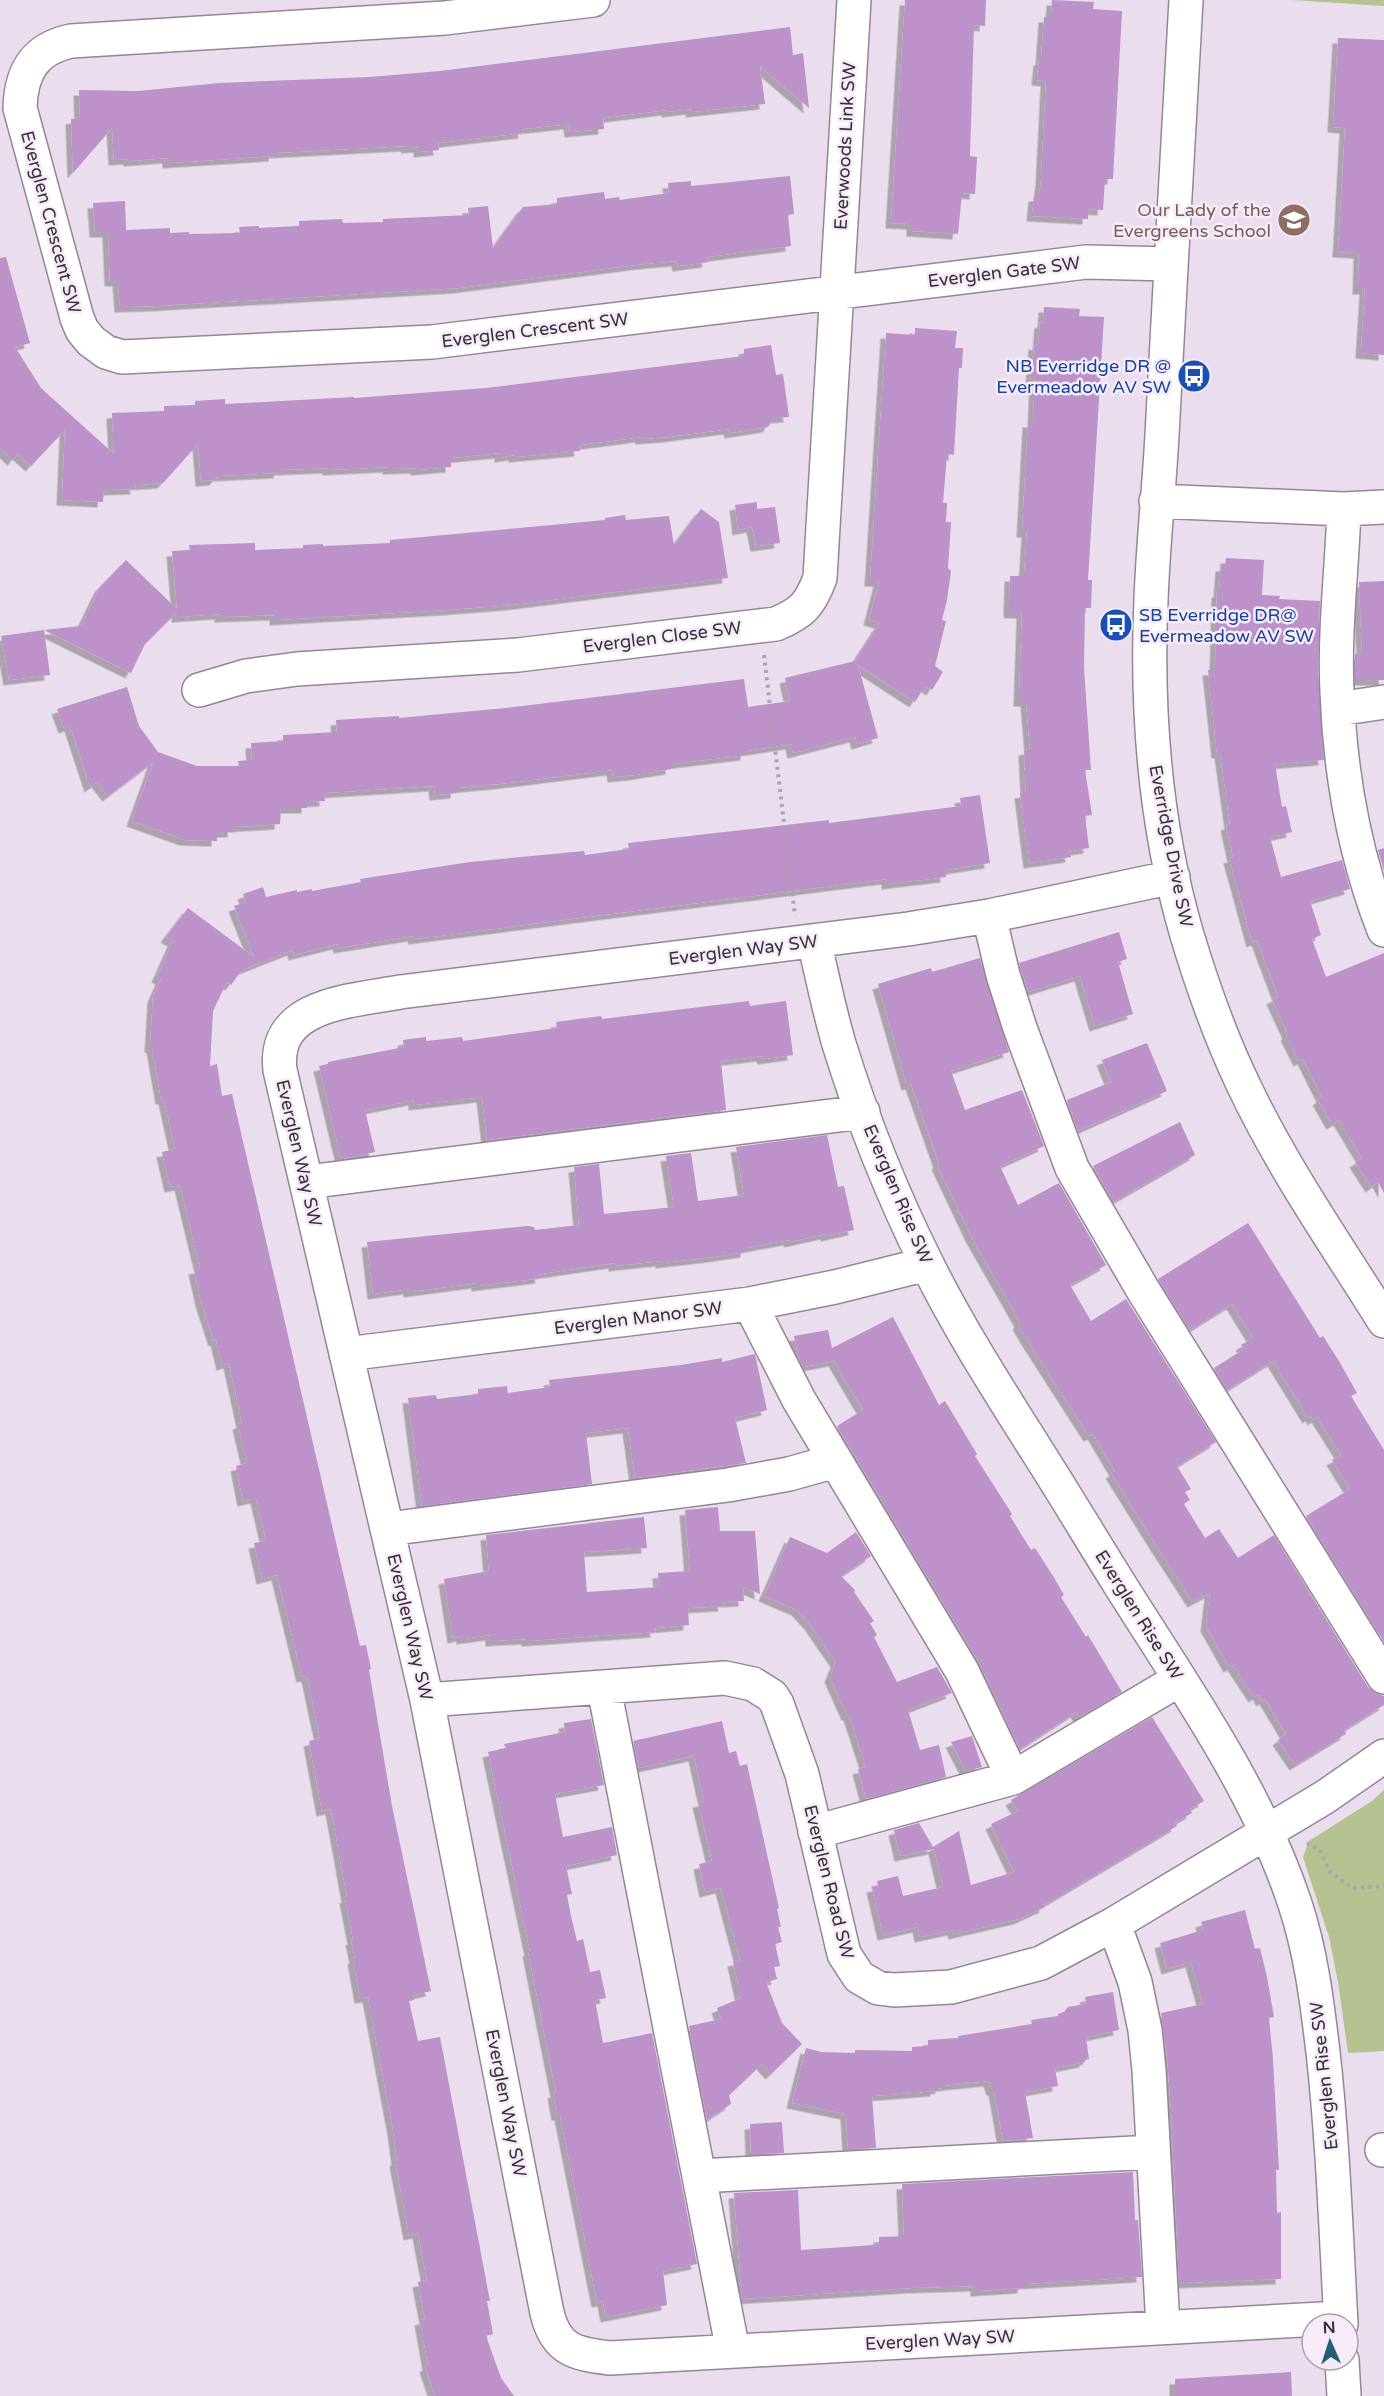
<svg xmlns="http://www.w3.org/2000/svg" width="1384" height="2396" font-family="'Varela Round',sans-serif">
<defs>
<filter id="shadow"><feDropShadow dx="-5.5" dy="5.5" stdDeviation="0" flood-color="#0004"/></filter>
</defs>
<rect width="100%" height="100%" fill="#eadded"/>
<!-- green -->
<path fill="#b3c28f" d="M1292 0H1384V6Z
M1384 1790V2051L1348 2053 1338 1982 1329 1937 1303 1857 1309 1841 1372 1801Z"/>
<!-- building -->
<path fill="#bd91ca" filter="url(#shadow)" d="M905 0H986L985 26 974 25 970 156 977 157 975 194 962 193 958 234 912 231V224L891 223Z
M1052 0 1094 2 1093 9 1122 11 1113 179H1105L1103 210 1088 209V219L1032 216 1034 196H1039L1041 180 1046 81 1037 80 1039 60H1041L1044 17H1051Z
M790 27 793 55 803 53 809 108 760 66 765 104 692 112 691 109 667 112V110L603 118 604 129 570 132 569 124 523 129 524 133 438 143 439 150 419 152V147L407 148 406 146 274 153V156L168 163V158L129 161V159L114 160 112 128 73 173 71 119 80 118 79 90 138 91 219 83 370 77 440 71Z
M1338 38 1384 40V355L1361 353 1365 289H1358L1359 253 1338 252 1345 128 1333 127Z
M790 176 794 214 788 215 791 246 707 257 708 262 678 266 677 261 643 264 459 288 155 306 120 307 118 281H110L108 232H95L93 203 125 201 126 230 170 228V233L189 232V234L240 233 239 227 259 226V228L299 226V221L342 219 343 223 383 222V219L469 215 468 208 488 206 493 248 523 207 557 204V198L604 192 605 199 619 197 620 200 669 193 668 183 691 181V186Z
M6 257 30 343 15 347 41 388 114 454 112 413 164 411V406L195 405V401L225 399V404L354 397V398L486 388 744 356V349L771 345 776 375 783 374 789 417 774 418 768 427 730 433 729 429 668 437 641 439V437L579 445 580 451 514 457V455L500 457V453L451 458V467L416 470V468L388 469V467L328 470V468L279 470V473L218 476 215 480 201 481 198 444 163 483 135 485 136 489 104 490 103 502 62 500 65 430 31 466 18 454 13 460 0 448V258Z
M1044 307 1080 309 1079 316 1104 317 1088 580H1092L1091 608H1085L1084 668 1091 770H1085L1092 815 1085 816 1089 848 1070 851 1071 857 1029 863 1020 793 1026 792 1024 750 1030 749 1026 701H1019L1022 613H1010L1009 610 1010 576H1024L1027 532H1022L1028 422H1033L1035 378H1031L1034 344 1038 345 1040 322 1043 323Z
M915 328 957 331 955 348H963L962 368H959L954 455 947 454 943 503H947L946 522H951L948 568 951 571 947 600 942 620 946 621 935 666 943 672 932 690 925 686 915 702 858 665 878 738 857 744 855 737 793 753 791 744 746 751V755L671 764V769L634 775 613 777 612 770 499 784 456 788V793L435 795 434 786 324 793 325 801 307 802V808H281L280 824 233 827V832H217V841L185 840 132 821 153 762 108 796 97 782 90 787 70 726 64 728 57 709 127 687 139 726 158 752 197 766H239L238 761 252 760 251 743 283 741V735L337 732 336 720 399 716V718L505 708 744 679 748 707 790 701 785 678 855 661 880 623 869 620 879 581H870L886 333 915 335Z
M757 502V509L775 507 780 543 756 546 752 527 738 530 735 505Z
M701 509 719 522 728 578 511 605 447 610 275 620V615L220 617V614L177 617V612L145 644 131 673 44 630 81 626 100 587 126 560 177 609 172 551 190 550 189 545 255 543V550L303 548V545L323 544V546L390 543V540L605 520V518L625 515 626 520 669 516 674 545Z
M1226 558 1264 560 1262 595 1280 596 1279 599 1320 601 1318 670 1324 760 1275 764 1282 807 1286 806 1292 832 1270 837 1281 877 1342 860 1350 889 1310 901 1321 935 1312 939 1326 977 1384 953V1193L1378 1182 1371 1187 1355 1162 1362 1158 1339 1120 1332 1124 1318 1100 1322 1097 1303 1059 1299 1061 1286 1035 1288 1034 1272 999 1278 996 1257 940 1252 942 1229 858 1233 857 1226 825 1230 824 1220 753H1217L1208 670H1215L1217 592H1219L1221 566H1225Z
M1384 581V680H1355V654L1362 653 1359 582Z
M44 630 50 675 9 680 1 636Z
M980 795 990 863 945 870 946 877 887 884V879L414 939 413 936 339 948 338 944 294 955 293 950 242 970 231 985 227 982 213 1011 210 1066 217 1064 222 1096 232 1094 360 1646 366 1645 371 1669 369 1670 392 1806 431 1991 413 1995 414 2000 409 2001 418 2041 440 2037 490 2301H487L493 2334 486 2336 501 2378 514 2396H435L425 2367 428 2365 420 2320 425 2319 418 2282 427 2280 418 2233 409 2235 395 2161 397 2160 393 2130 368 1997 360 1998 353 1959 355 1958 351 1940 353 1939 345 1898 347 1897 331 1809 322 1811 309 1741 320 1738 307 1676 302 1677 277 1575 262 1579 254 1543 266 1541 256 1498 243 1501 236 1466 247 1463 238 1424 242 1423 229 1363 222 1365 216 1340 214 1341 201 1301 194 1269 200 1268 180 1185 170 1187 162 1152 175 1149 164 1099H161L152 1047H150L153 997 161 979 157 977 173 941 166 937 188 908 254 957 234 906 246 902 243 894 263 887 266 897 297 890V892L312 889V891L361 882 360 879 470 862 584 851 585 855 629 849 628 843 829 820V823L961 806 960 798Z
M1384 848V871L1378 850Z
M1119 932 1127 959 1118 962 1133 1014 1095 1026 1080 976 1028 992 1019 963Z
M980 958 1009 1052 951 1071 965 1110 1022 1090 1044 1146 1000 1166 1018 1205 1059 1183 1106 1265 1070 1285 1091 1321 1126 1299 1216 1442 1177 1466 1191 1489 1185 1492 1190 1500 1184 1504 1205 1538 1219 1529 1238 1558 1274 1535 1368 1687 1375 1693 1384 1696V1705L1344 1730 1346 1734 1295 1765 1278 1740 1286 1734 1265 1699 1262 1701 1258 1694 1254 1697 1233 1665 1229 1667 1206 1626 1210 1593 1193 1602 1156 1545 1111 1473 1115 1471 1093 1434 1089 1436 1026 1338 1018 1324 1020 1322 971 1236 937 1164 939 1163 911 1084 907 1085 878 984 931 968 932 972Z
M749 1001 750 1006 786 1001 793 1055 763 1059 762 1056 721 1061 726 1110 487 1140 482 1097 414 1105V1100L365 1110 375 1152 341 1159 319 1066 328 1064V1062L404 1047 403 1040 426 1037V1041L462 1037 463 1041 557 1028 556 1022 601 1016 602 1019Z
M1147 1043 1167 1091 1078 1131 1067 1100 1111 1082 1102 1060Z
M1180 1122 1195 1155 1113 1202 1093 1166Z
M827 1135 838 1187 844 1186 854 1230 826 1236V1234L790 1242 789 1240 746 1248V1252L713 1257 661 1263V1261L614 1266V1263L540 1274 541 1278 477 1286V1283L409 1292V1289L373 1294 367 1242 527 1226 534 1227 535 1230 579 1225 574 1167 599 1164 604 1214 674 1207 666 1156 691 1153 698 1201 744 1195 736 1147Z
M1248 1223 1320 1338 1323 1336 1339 1361 1357 1393 1351 1396 1384 1450V1642L1306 1516 1350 1489 1332 1460 1341 1455 1317 1417 1313 1420 1311 1416 1308 1418 1273 1361 1227 1390 1214 1368 1244 1349 1241 1345 1253 1338 1232 1304 1190 1330 1158 1279Z
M893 1317 939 1405 945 1401 977 1454 975 1456 1012 1514 1010 1516 1031 1550 1035 1548 1053 1576 1064 1595 1061 1597 1086 1637 1088 1635 1122 1692 1079 1717 1076 1712 1020 1749 978 1661 837 1426 863 1410 834 1361 803 1367 799 1359 794 1336 828 1330 832 1348Z
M755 1354 767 1410 735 1418 746 1463 635 1478 628 1428 586 1433 592 1484 422 1506 408 1398 436 1395 437 1399 478 1394V1389L507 1386 508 1393 550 1387 549 1380 681 1365 722 1358V1362Z
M718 1507 720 1531H755L760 1594 743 1587 744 1601 723 1602 724 1606 688 1608 689 1625 655 1628 656 1632 527 1641V1639L491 1641V1635L462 1639V1636L453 1638 444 1579 489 1571 486 1535 644 1517 647 1548 584 1552 587 1592 659 1587 658 1573 690 1571 685 1510Z
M856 1532 871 1556 841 1576 855 1590 854 1592 874 1621 870 1623 877 1635 874 1637 897 1682 937 1667 952 1693 908 1710 920 1750 939 1745 946 1777 866 1799 858 1769 866 1767 849 1715H847L830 1677 836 1662 810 1624 797 1610 764 1596 790 1537 827 1553Z
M1152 1717 1204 1801 1190 1809 1192 1813 1175 1823 1177 1826 1044 1905 1045 1907 1019 1919 954 1934 953 1930 920 1937 918 1927 883 1935 872 1887 878 1886 877 1881 898 1876 903 1896 943 1887 934 1849 900 1856 894 1830 919 1823 933 1847 959 1831 971 1885 1014 1872 991 1824 1018 1811 1011 1800Z
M591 1719 604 1785 555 1794 563 1837 612 1827 617 1855 566 1866 572 1894 567 1895 571 1916 577 1941 583 1939 590 1972 600 1970 606 1998 595 2000 603 2043 652 2033 697 2264 663 2271 667 2305 606 2317 603 2301 597 2302 560 2115H557L553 2093 556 2092 528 1951H530L488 1752 506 1748 504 1744 565 1732 564 1723Z
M722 1721 729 1753 736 1751 740 1766 747 1764 779 1908 777 1909 781 1927H778L782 1942 775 1944 780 1966 774 1967 777 1979 766 1982 782 2023 802 2044 771 2074 762 2064 729 2095 731 2104 707 2120 689 2026 721 2019 717 2008 741 1998 733 1961 740 1960 721 1888 705 1892 699 1864 712 1861 698 1802 704 1801 694 1756 639 1768 633 1741Z
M972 1736 982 1767 966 1771 951 1742Z
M1245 1910 1255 1949 1260 1948 1267 1977 1274 2017 1269 2018 1273 2059 1279 2170H1276L1277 2213 1281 2212V2279L1179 2283 1171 2109 1167 2056 1161 2013 1203 2004 1191 1962 1167 1969 1160 1943 1203 1930 1201 1922Z
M1113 1992 1119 2030 1086 2037 1089 2059 1085 2060V2062L1055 2068 1058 2086 1025 2092 1033 2138 1003 2141 994 2090H992L989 2081 941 2086V2088L936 2089V2091L872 2096 876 2148 848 2149 846 2114 792 2103 806 2048 821 2052 855 2053V2050L912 2051V2047L928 2046V2040L958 2038V2036L1032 2024 1031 2020 1058 2016V2014L1064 2012 1068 2007 1086 2004 1085 1997Z
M782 2122 784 2153 751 2154 750 2124Z
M1133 2172 1135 2220H1138L1142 2277 1023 2284V2288L976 2291V2286L911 2288 742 2299 734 2193 798 2190 801 2250 873 2245 879 2243V2237L904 2236 902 2184Z
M1291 2372 1292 2396H1175V2379Z"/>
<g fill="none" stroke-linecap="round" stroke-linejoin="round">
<!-- minor casing -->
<g stroke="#938796" stroke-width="36">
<path id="minor" d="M593 0 445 18 71 41C34 49 21 72 20 108L77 318 82 330 91 341 106 352 122 357 432 342 1086 262 1171 264
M1186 0C1177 145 1170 290 1162 435 1159 490 1153 545 1151 600 1146 713 1155 826 1187 935 1202 985 1220 1036 1243 1084 1282 1167 1336 1244 1384 1321
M1156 501 1344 509 1384 507
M1344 509C1342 570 1334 631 1337 692 1340 772 1355 856 1384 930
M199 690 246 676 297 669 518 655 776 624C802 613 810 605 820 578L854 0
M1338 709 1384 702
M1173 877 989 916 908 929 400 992C353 1001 272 1003 280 1070L427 1700 547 2313C556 2350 575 2354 610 2358L1340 2318
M989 916 1003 975 1020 1028 1072 1168 1143 1290 1384 1677
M814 941C822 975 829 1010 839 1044 862 1118 891 1192 926 1262 958 1327 998 1389 1037 1451 1064 1493 1090 1537 1117 1580 1181 1683 1256 1786 1295 1904 1311 1952 1317 2002 1323 2052 1333 2142 1336 2233 1341 2324
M307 1182 863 1112
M750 1304 799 1400 962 1671 1013 1778
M346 1354 750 1304 835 1287 927 1264
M388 1529 728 1485 789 1474 835 1461
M604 1688 733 2351
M427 1700 725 1678 753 1684 772 1696 777 1704 802 1774 844 1954 859 1977 878 1988 894 1990 951 1987 1041 1963 1114 1924 1325 1797 1384 1756
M815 1832 1013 1778 1180 1679
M1114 1924 1135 1982 1145 2030 1149 2070 1163 2327
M1382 2150H1384
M699 2176 1153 2152
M1342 2360 1344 2396"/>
</g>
<!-- path -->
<path stroke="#ada3af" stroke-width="4" stroke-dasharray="3 4.5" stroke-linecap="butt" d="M764 655 795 916
M1307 1843 1320 1850 1330 1872 1353 1888 1384 1886"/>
<!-- minor -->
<use href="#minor" stroke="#fff" stroke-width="33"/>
</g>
<!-- icons -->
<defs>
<g id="school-disc" transform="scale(1.725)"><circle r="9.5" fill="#8d6e63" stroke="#f7ebfa"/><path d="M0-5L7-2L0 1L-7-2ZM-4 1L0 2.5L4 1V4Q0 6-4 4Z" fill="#fff"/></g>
<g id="bus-disc" transform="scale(1.725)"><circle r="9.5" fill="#1a4fb4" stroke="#f7ebfa"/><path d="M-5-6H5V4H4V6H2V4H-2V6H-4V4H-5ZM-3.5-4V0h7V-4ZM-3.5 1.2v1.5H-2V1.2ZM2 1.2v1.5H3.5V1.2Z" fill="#fff"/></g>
</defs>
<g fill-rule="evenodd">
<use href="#school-disc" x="1294" y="220"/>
<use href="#bus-disc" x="1194" y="376"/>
<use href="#bus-disc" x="1116" y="625"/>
</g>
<g text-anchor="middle" stroke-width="5" stroke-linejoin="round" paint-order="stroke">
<!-- street labels -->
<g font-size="18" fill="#363137" stroke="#f7ebfa">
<text transform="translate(845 146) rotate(-87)" y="6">Everwoods Link SW</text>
<text transform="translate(51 222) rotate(75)" y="6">Everglen Crescent SW</text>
<text transform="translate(1004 272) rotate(-7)" y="6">Everglen Gate SW</text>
<text transform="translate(535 330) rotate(-7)" y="6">Everglen Crescent SW</text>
<text transform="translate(662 637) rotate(-7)" y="6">Everglen Close SW</text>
<text transform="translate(1171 846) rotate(79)" y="6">Everridge Drive SW</text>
<text transform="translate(743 950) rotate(-7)" y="6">Everglen Way SW</text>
<text transform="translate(299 1153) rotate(77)" y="6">Everglen Way SW</text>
<text transform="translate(898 1194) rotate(67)" y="6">Everglen Rise SW</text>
<text transform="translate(638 1318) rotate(-7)" y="6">Everglen Manor SW</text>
<text transform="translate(1139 1615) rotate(58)" y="6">Everglen Rise SW</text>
<text transform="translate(410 1627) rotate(77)" y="6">Everglen Way SW</text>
<text transform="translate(829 1882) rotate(76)" y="6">Everglen Road SW</text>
<text transform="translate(1324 2076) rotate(-96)" y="6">Everglen Rise SW</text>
<text transform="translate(506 2103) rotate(79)" y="6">Everglen Way SW</text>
<text transform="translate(940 2340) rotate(-3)" y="6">Everglen Way SW</text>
</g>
<!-- education labels -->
<g font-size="18" fill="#785e54" stroke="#f7ebfa" text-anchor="end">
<text x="1271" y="216">Our Lady of the<tspan x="1271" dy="21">Evergreens School</tspan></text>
</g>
<!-- transit labels -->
<g font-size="18" fill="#164399" stroke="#f7ebfa" text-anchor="end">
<text x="1171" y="372">NB Everridge DR @<tspan x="1171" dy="21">Evermeadow AV SW</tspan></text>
<text x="1139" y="621" text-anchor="start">SB Everridge DR@<tspan x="1139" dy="21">Evermeadow AV SW</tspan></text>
</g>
</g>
<!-- north arrow -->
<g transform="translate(1330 2342) rotate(357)"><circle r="28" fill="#f7ebfa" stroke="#aaa1ac" stroke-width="1.5"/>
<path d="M0-4.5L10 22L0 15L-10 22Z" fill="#225e76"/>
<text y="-9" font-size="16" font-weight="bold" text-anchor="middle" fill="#363137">N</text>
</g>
</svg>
